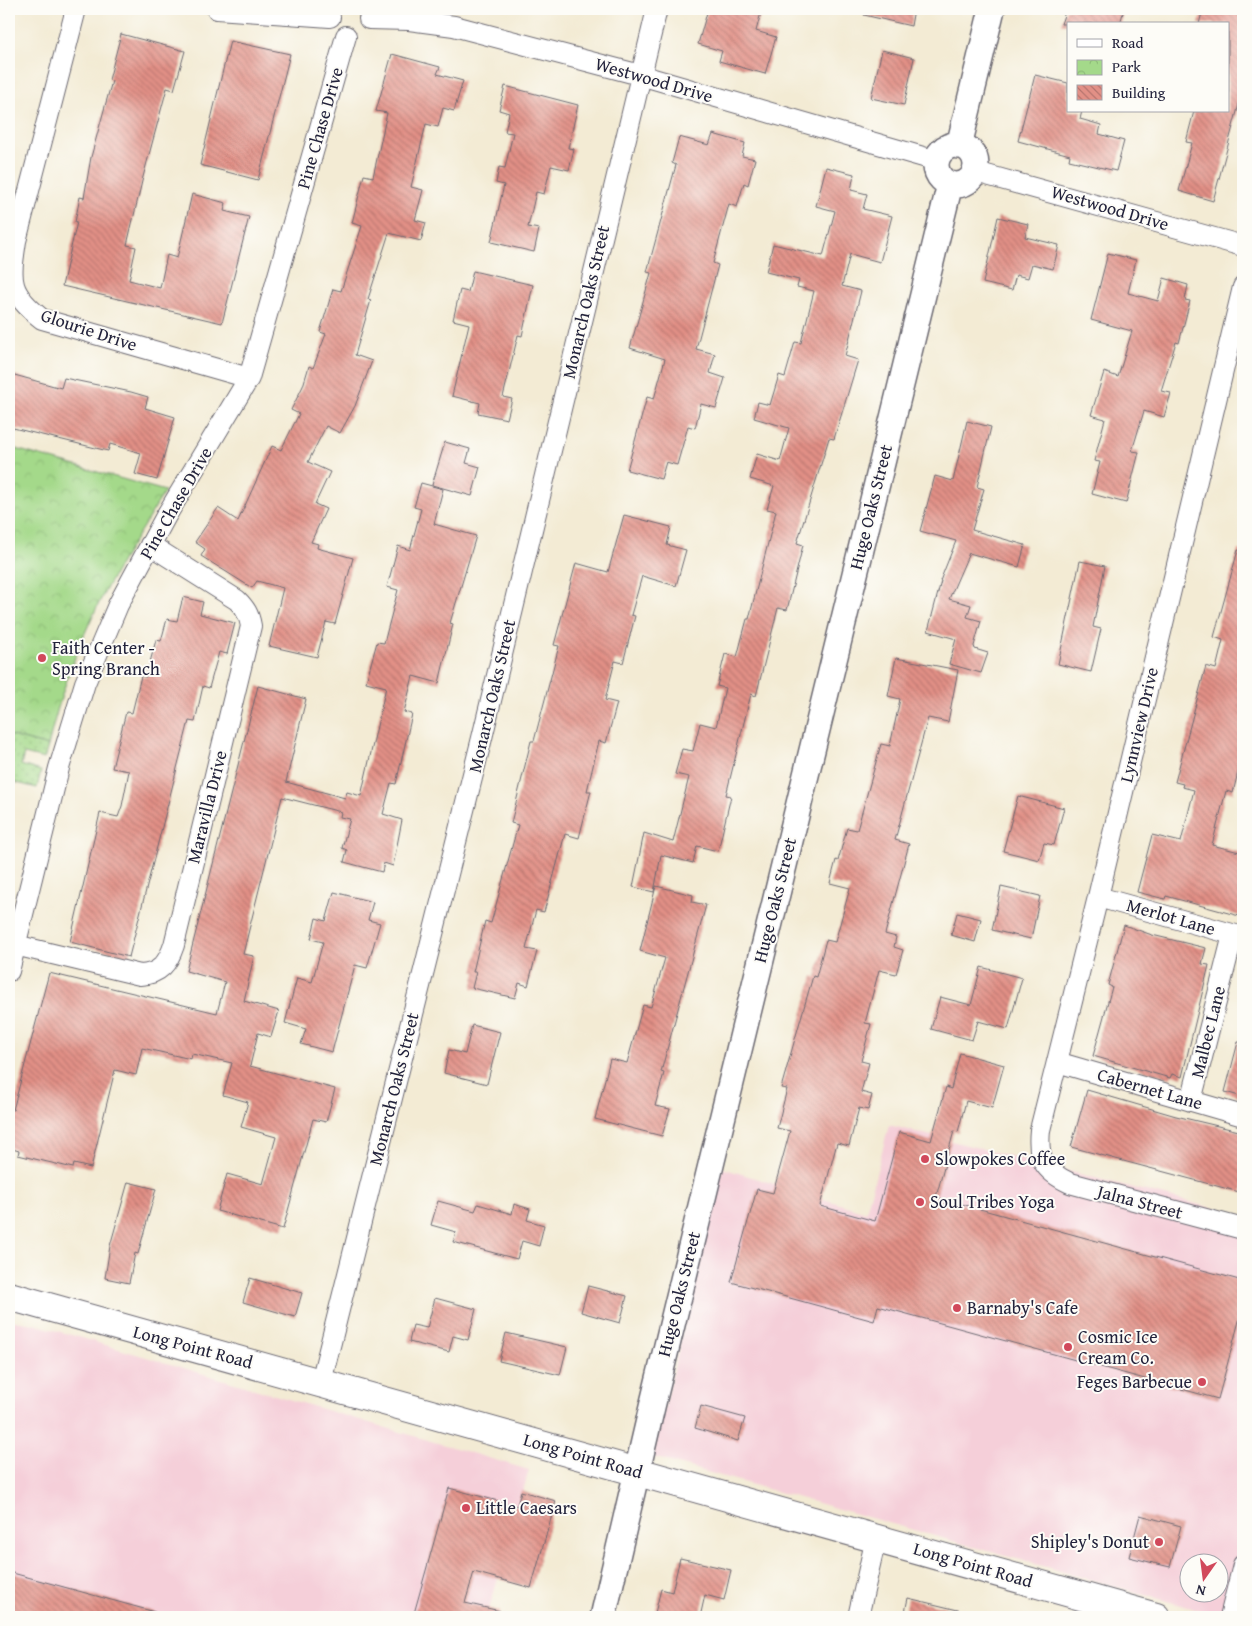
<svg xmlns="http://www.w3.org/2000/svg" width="1252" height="1626" font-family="'Gentium Book Plus',serif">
<defs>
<pattern id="grass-dots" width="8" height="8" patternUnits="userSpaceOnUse" patternTransform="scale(1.25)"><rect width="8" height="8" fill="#a4d98a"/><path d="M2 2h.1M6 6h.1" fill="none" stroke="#8dba78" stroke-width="1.8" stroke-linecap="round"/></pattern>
<pattern id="park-crowns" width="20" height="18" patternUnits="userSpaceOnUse" patternTransform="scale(1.25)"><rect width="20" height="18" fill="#a4d98a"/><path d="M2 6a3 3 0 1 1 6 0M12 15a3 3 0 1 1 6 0" fill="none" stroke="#8dba78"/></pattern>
<pattern id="building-back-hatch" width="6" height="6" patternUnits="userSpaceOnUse" patternTransform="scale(1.25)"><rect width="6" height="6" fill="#e29086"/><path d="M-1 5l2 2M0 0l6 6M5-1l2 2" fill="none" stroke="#b7756f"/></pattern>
</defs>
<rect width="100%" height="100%" fill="#fdfcf7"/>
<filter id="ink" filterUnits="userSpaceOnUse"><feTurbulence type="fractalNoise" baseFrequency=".02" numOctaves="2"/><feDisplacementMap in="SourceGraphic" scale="10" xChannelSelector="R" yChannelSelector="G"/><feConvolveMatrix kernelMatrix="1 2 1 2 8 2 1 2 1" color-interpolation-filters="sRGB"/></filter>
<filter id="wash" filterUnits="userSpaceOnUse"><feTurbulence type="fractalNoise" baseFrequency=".0096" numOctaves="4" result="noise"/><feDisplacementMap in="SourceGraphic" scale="20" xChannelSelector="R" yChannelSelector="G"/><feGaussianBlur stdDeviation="1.12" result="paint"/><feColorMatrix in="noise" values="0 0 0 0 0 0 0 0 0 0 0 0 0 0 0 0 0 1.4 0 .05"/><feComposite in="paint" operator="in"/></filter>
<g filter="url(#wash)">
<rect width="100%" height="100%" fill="#f3ebd4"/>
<!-- built -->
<path fill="#f5cfd9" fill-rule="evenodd" d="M889 1125 1243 1216V1617H1224L653 1457 722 1168 866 1212ZM1190 1564H1220V1594H1190Z
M9 1320 34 1324 529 1470 487 1617H9Z"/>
<!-- grass -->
<path fill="url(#grass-dots)" stroke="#637e62" d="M9 735 48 746 44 759 24 754 21 765 41 771 37 788 9 781Z"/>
<!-- park -->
<path fill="url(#park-crowns)" stroke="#637e62" d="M9 447 165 491C144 527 119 562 101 599 77 646 60 695 48 746L9 735Z"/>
<g id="blocks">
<!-- building -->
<path fill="url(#building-back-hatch)" d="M708 9H762L756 31 776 37 765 74 719 61 722 51 698 44Z
M864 9H914L911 26 864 15Z
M1066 9H1124L1120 24H1061Z
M1203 9H1243V89L1213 201 1179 191 1192 143 1186 142 1194 111H1228V24H1199Z
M121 34 185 51 174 90 167 88 143 177 127 245 136 247 129 280 160 288 167 255 177 258 192 194 226 203 224 211 249 217 222 323 62 286 77 222H75L80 197 84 198 91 157 112 81 109 80Z
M230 41 290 54 258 180 200 165Z
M882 50 914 58 904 105 871 98Z
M392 54 440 67 437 74 463 81 454 111 443 108 438 127 426 124 411 187 423 190 415 220 426 223 421 241 389 233 368 299 371 300 355 355 372 361 355 406 340 433 326 426 308 462 330 472 315 504 326 509 311 542 318 544 317 548 353 558 335 624 326 622 317 657 269 646 283 588 257 581 252 588 201 556 205 549 195 542 218 508 238 521 272 446 281 450 299 414 291 410 303 386 309 366 313 368 326 334 320 332 333 289 341 291 362 226 352 223 364 175 373 177 387 113 376 111Z
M1035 75 1068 83V111H1082L1080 119 1101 125 1099 134 1124 141 1116 171 1069 160 1070 155 1018 141Z
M505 86 578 105 568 148 574 149 569 170 551 166 544 194 536 192 528 227 539 229 534 252 491 242 504 185 496 183 499 167 505 168 513 133 505 132 509 113 499 110Z
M713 134 745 143 742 156 755 159 748 185 744 183 737 207 729 204 713 263 718 265 696 349 715 354 710 373 725 378 716 408 701 404 695 428 688 426 677 465 666 462 661 479 627 470 647 397 654 399 665 359 630 348 651 273 647 272 676 165 672 163 679 137 709 145Z
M826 167 854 174 851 190 867 194 863 209 892 216 880 262 850 254 842 286 861 291 845 356 858 360 834 439 829 438 797 543 803 545 787 610 778 608 756 696 751 694 726 795 731 796 718 851 697 846 693 863 661 855 654 892 633 887 644 833 673 842 689 777 675 774 682 749 693 751 700 723 716 727 725 688 717 686 725 654 737 657 747 619H749L776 511 767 509 774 486 750 479 757 454 780 461 789 428 754 418 758 402 770 405 779 375 785 377 795 342 801 343 814 291 797 287 799 280 766 272 773 244 823 256 835 211 816 206Z
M998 217 1028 224 1025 237 1059 245 1053 269 1032 264 1028 278 1016 275 1012 290 983 283Z
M1108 253 1136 260 1128 293 1158 301 1164 278 1188 285 1185 300 1190 301 1179 343 1176 342 1161 391 1171 393 1164 417 1144 411 1132 451 1139 452 1126 503 1092 494 1100 462 1094 461 1105 419 1091 415 1104 372 1118 377 1132 331 1091 320Z
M473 271 533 285 522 336 518 335 503 397 512 399 507 419 478 413 480 403 452 396 469 324 453 320 460 290 468 292Z
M11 374 61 388 64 378 131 392 148 397 145 408 175 417 157 480 135 474 141 453 110 444 108 451 9 427V382Z
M967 421 991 427 977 487 984 489 972 530 1025 545 1019 567 969 553 949 599 971 605 967 617 981 621 974 646 975 649 988 653 981 673 949 664 956 639 928 631 941 581H940L956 541 920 531 935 476 953 481Z
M445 442 470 449 466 463 480 467 472 496 432 485Z
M421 483 443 489 434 524 476 536 450 623 453 624 439 683 413 676 404 712 412 714 396 784 391 783 383 814 402 820 393 866 384 863 382 872 344 862 347 850 342 848 350 819 340 817 341 812 282 797 243 954 254 956 244 1001 279 1011 271 1037 258 1033 250 1066 335 1089 326 1122 313 1119 283 1229 217 1211 227 1174 263 1184 276 1137 241 1127 248 1102 223 1095 232 1063 192 1054 191 1059 142 1048 136 1075 115 1070 91 1168 74 1164 73 1168 18 1155 19 1151 9 1148V1109L13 1110 49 973 217 1013 225 982 186 971 258 686 306 699 286 782 345 798 347 792 361 796 386 687 366 682 377 642 384 643 398 590 387 587 398 546 410 550 421 509 414 507Z
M624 515 671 527 667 545 686 550 676 586 642 576 631 615 635 616 623 663 615 661 605 700 617 703 606 743 599 741 587 791H591L579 838 565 834 544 912 536 910 526 949 537 951 528 986 519 983 515 998 472 988 476 972H473L485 921 491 923 518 825 511 823 531 741H534L559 646 554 645 576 563 608 572Z
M1238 550 1243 551V751L1233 793 1226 791 1212 845 1243 853V917L1166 896 1165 899 1137 892 1152 835 1181 842 1194 790 1182 787 1183 784 1175 782 1206 666 1216 669 1223 640 1214 637Z
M1080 561 1105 566 1093 627 1101 629 1091 672 1058 664Z
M183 597 203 602 200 614 235 623 227 654 219 652 209 688 203 686 195 722 189 721 129 957 70 942 100 813 118 817 122 806 129 771 112 768 126 712 132 713 141 676 146 677 156 640 161 641 167 619 177 621Z
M896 658 958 670 948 722 928 718 895 840 909 844 885 934 896 937 894 947 903 950 896 974 879 970 865 1023 871 1024 861 1061 869 1063 861 1092 872 1095 868 1110 859 1108 849 1146 837 1143 820 1206 875 1221 899 1132 931 1141 946 1087 951 1089 960 1053 1004 1065 992 1108 966 1101 958 1132 954 1131 936 1197 1243 1281V1306L1218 1399 878 1306 874 1321 731 1282 757 1189 773 1193 790 1131 777 1128 787 1089 781 1088 813 976 816 977 826 940 835 942 850 888 830 883 836 860 838 861 847 828 857 830 881 744 890 746 900 699 888 696Z
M1018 796 1064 808 1054 845 1044 843 1039 860 1003 851Z
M656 886 693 895 692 902 706 905 661 1072 664 1073 655 1106 670 1109 662 1136 595 1119 610 1059 627 1063 643 1005 651 1007 665 958 640 951Z
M1001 887 1040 896 1031 939 992 930Z
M334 892 373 902 368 920 380 923 367 968 355 965 332 1052 301 1044 306 1029 285 1023 297 978 312 982 323 942 311 939 316 918 326 921Z
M957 913 981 919 975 942 951 935Z
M1124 925 1152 935 1206 948 1202 964 1209 965 1182 1077 1172 1074 1170 1078 1093 1056 1112 987 1108 985Z
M981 967 1022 978 1008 1029 978 1021 972 1040 931 1029 940 997 971 1005Z
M472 1025 500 1032 487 1084 444 1073 449 1050 465 1054Z
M1238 1042H1243V1097L1225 1092Z
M1087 1090 1176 1116 1243 1132V1193L1071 1147Z
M128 1182 156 1189 138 1254 135 1253 129 1283 105 1278 110 1246Z
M438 1201 475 1211 478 1204 512 1214 514 1204 530 1209 527 1220 544 1225 539 1246 522 1241 517 1259 453 1242 456 1232 431 1225Z
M250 1278 302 1293 295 1317 243 1302Z
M588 1286 627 1296 620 1323 581 1312Z
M435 1298 476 1309 468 1340 453 1336 449 1352 409 1342 413 1325 427 1328Z
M506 1333 567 1347 560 1375 499 1361Z
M701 1406 745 1418 738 1441 695 1428Z
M449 1488 517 1506 521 1491 556 1501 531 1588 474 1572 465 1603 500 1611 499 1617H413Z
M1140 1515 1181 1526 1170 1567 1129 1557Z
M680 1558 731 1570 724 1600 705 1595 700 1617H654L661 1589 672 1592Z
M9 1572 155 1612 154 1617H9Z
M908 1598 962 1611V1617H904Z"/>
</g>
</g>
<g filter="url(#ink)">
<use href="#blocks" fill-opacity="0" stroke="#6b6871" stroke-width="1"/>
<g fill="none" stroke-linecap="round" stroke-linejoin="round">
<!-- minor casing -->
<g stroke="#6b6871" stroke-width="22">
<path id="minor" d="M76 9 16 241C10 281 8 292 42 319L249 378
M217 9 330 17
M369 19 409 20 454 26 640 75 937 161
M976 172 1243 246
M1243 287 1098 897 1040 1130C1037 1159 1044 1171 1070 1183L1243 1229
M1098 897 1243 937
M15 945 140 975C160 974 168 963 174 945L251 626C249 614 245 608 237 600L150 545
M9 971 59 768 85 683 118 605 166 516 249 378 346 36
M1057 1062 1243 1116
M1191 1101 1233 935
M321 1382 482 738 657 9
M858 1617 876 1538
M1230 1617 1243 1565"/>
</g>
<!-- tertiary casing -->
<g stroke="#6b6871" stroke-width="28">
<path id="tertiary" d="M936 165a20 20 0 1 1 40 0a20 20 0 1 1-40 0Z
M959 146 992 9
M603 1617 652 1407 950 184"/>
</g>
<!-- secondary casing -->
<g stroke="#6b6871" stroke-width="30">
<path id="secondary" d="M9 1296 1156 1617"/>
</g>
<!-- minor -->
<use href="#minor" stroke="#fff" stroke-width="20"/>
<!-- tertiary -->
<use href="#tertiary" stroke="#fff" stroke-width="25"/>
<!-- secondary -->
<use href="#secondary" stroke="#fff" stroke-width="28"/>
</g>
</g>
<!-- markers -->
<g fill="#d1495b" stroke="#fdfcf7" stroke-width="2">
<circle cx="42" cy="658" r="5"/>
<circle cx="925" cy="1159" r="5"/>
<circle cx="920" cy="1202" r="5"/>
<circle cx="957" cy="1308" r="5"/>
<circle cx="1068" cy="1347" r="5"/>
<circle cx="1202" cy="1382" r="5"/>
<circle cx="466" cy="1508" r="5"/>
<circle cx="1159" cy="1542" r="5"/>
</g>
<g text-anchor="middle" stroke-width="4" stroke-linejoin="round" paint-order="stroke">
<!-- street labels -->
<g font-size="18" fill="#22223b" stroke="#fdfcf7">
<text transform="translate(654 80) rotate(16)" y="6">Westwood Drive</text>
<text transform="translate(320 128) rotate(-74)" y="6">Pine Chase Drive</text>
<text transform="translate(1110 208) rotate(16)" y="6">Westwood Drive</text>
<text transform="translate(586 302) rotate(-77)" y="6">Monarch Oaks Street</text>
<text transform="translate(89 330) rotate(18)" y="6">Glourie Drive</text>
<text transform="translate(176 503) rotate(-60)" y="6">Pine Chase Drive</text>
<text transform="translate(871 507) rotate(-76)" y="6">Huge Oaks Street</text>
<text transform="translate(492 696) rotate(-77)" y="6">Monarch Oaks Street</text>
<text transform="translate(1139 725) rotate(-77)" y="6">Lynnview Drive</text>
<text transform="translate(207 807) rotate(-76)" y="6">Maravilla Drive</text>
<text transform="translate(775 900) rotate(-76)" y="6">Huge Oaks Street</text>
<text transform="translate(1171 917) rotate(16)" y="6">Merlot Lane</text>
<text transform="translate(1208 1032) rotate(-76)" y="6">Malbec Lane</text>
<text transform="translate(394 1089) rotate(-76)" y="6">Monarch Oaks Street</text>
<text transform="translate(1150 1089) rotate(16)" y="6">Cabernet Lane</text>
<text transform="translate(1140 1202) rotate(15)" y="6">Jalna Street</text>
<text transform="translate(679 1294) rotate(-76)" y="6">Huge Oaks Street</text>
<text transform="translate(193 1347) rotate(15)" y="6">Long Point Road</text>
<text transform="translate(583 1456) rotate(16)" y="6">Long Point Road</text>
<text transform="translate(973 1565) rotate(16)" y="6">Long Point Road</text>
</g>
<!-- poi labels -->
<g font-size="18" fill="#22223b" stroke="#fdfcf7" text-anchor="start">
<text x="52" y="654">Faith Center -<tspan x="52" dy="21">Spring Branch</tspan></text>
<text x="935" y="1165">Slowpokes Coffee</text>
<text x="930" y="1208">Soul Tribes Yoga</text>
<text x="967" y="1314">Barnaby's Cafe</text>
<text x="1078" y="1343">Cosmic Ice<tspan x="1078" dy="21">Cream Co.</tspan></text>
<text x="1192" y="1388" text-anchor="end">Feges Barbecue</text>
<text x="476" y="1514">Little Caesars</text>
<text x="1149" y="1548" text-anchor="end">Shipley's Donut</text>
</g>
</g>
<!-- margin -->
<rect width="1252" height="1626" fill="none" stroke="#fdfcf7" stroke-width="30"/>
<!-- legend -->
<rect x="1067" y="22" width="162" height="90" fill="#fdfcf7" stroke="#a5a5ac"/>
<rect x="1077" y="39" width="25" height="8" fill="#ffffff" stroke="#a5a5ac"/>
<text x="1112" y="48" font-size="15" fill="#22223b">Road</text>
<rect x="1077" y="60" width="25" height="15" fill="url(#park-crowns)" stroke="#a5a5ac"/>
<text x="1112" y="72" font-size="15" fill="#22223b">Park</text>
<rect x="1077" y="85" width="25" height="15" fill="url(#building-back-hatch)" stroke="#a5a5ac"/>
<text x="1112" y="98" font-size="15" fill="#22223b">Building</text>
<!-- north arrow -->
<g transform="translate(1204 1578) rotate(194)"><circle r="24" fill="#fdfcf7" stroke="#a5a5ac"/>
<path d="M0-4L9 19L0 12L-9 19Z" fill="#d1495b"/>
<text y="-8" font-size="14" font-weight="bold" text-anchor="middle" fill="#22223b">N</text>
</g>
</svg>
